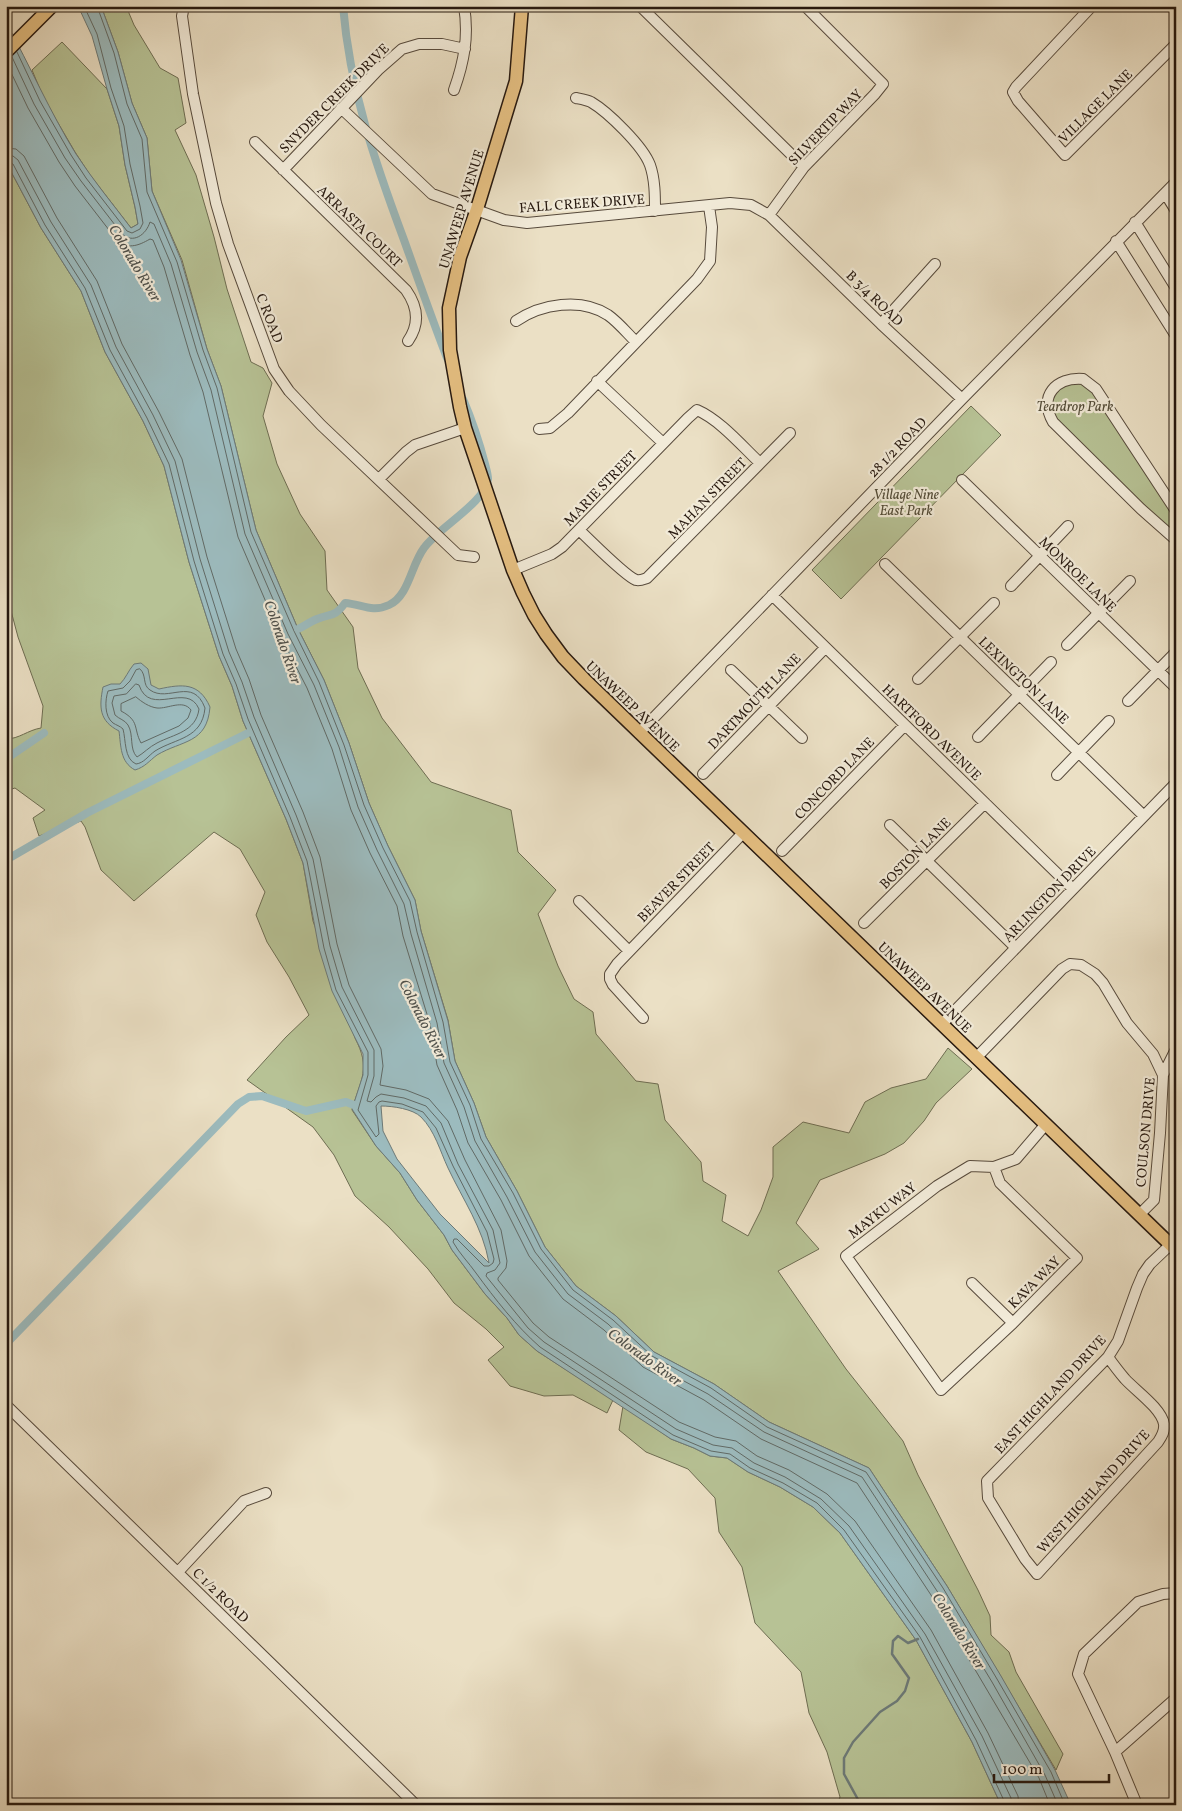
<svg xmlns="http://www.w3.org/2000/svg" width="1182" height="1811" font-family="Vollkorn,serif">
<rect width="100%" height="100%" fill="#ebe0c5"/>
<filter id="stains"><feTurbulence type="fractalNoise" baseFrequency=".004" numOctaves="4"/><feColorMatrix values="0 0 0 0 .2 0 0 0 0 .09 0 0 0 0 .02 0 0 0 .5 -.17"/></filter>
<radialGradient id="worn" r=".72"><stop offset=".6" stop-color="#630" stop-opacity="0"/><stop offset="1" stop-color="#630" stop-opacity=".3"/></radialGradient>
<!-- green -->
<path fill="#b7c295" stroke="#6e6d52" d="M101 6H126L134 25 160 68 178 78 186 123 175 130 196 175 214 237 227 289 251 362 263 368 272 383 263 416 277 464 300 514 325 551 327 590 353 627 358 668 382 718 431 782 511 810 518 852 556 890 538 914 558 966 574 999 593 1012 596 1034 636 1081 658 1084 665 1120 701 1162 703 1181 726 1195 722 1221 748 1236 761 1210 773 1177V1147L803 1122 849 1133 865 1102 891 1088 926 1079 948 1048 972 1069 936 1103 924 1121 904 1143 885 1154 820 1180 796 1223 819 1249 778 1271 846 1369 903 1441 918 1475 978 1590 990 1616 991 1635 1009 1652 1016 1672 1063 1754 1056 1770 947 1586 869 1468 769 1422 714 1384 654 1352 616 1316 576 1286 545 1247 517 1191 486 1137 474 1103 455 1061 448 1020 421 931 415 900 388 846 369 803 349 743 324 680 298 629 256 530 221 386 207 349 182 260 152 191 147 138 132 103 118 52Z
M62 42 107 89 119 126 125 165 135 207 138 224 131 228 90 175 75 152 44 99 32 70Z
M6 162 41 228 81 291 105 352 143 421 164 466 189 562 219 656 232 686 243 721 286 819 303 863 313 921 355 1038C371 1069 361 1078 352 1110L376 1146 400 1173 417 1200 444 1235 452 1250 485 1294 507 1318 519 1335 537 1351 613 1400 607 1413 573 1395 544 1396 510 1386 488 1360 504 1347 486 1329 454 1303 428 1269 389 1227 355 1196 334 1155 313 1127 247 1080 286 1037 309 1015 289 977 267 942 256 915 265 892 240 849 214 832 134 901 101 870 85 827 81 821 39 836 33 818 45 810 15 788 6 791V739C19 739 28 730 41 728L43 706 18 637 6 592Z
M1080 381 1091 388 1098 398 1176 520V536L1061 426 1052 414 1051 399 1063 384Z
M971 406 1001 435 841 599 812 570Z
M623 1406 671 1439 694 1448 710 1456 727 1458 748 1472 780 1487 813 1507 840 1533 916 1640 972 1742 1001 1805H837L840 1797 827 1752 809 1713 801 1672 755 1623 742 1567 719 1532 715 1498 688 1469 646 1452 619 1430Z"/>
<!-- water -->
<path fill="#9cbbbe" stroke="#6d7a78" fill-rule="evenodd" d="M78 6H101L118 52 132 103 147 138 152 191 181 260 207 349 221 386 256 530 298 629 324 680 349 743 369 803 388 846 415 900 421 931 448 1021 455 1061 474 1103 486 1137 517 1191 545 1247 576 1286 616 1316 654 1352 714 1384 769 1422 869 1468 947 1586 1001 1676 1055 1770 1071 1805H1001L972 1742 916 1640 840 1533 813 1507 780 1487 748 1472 727 1458 710 1456 694 1448 671 1439 537 1351 519 1335 507 1318 485 1294 452 1250 444 1235 417 1200 400 1173 376 1146 352 1109 363 1075V1054L332 991 319 949 303 863 286 819 243 721 232 686 219 656 189 562 164 466 143 421 105 352 81 291 41 228 6 162V22C30 66 50 112 76 154 93 180 112 203 131 228L138 224 135 207 125 165 119 126 107 89 92 36ZM381 1106C393 1106 413 1109 421 1117 435 1131 440 1151 448 1168 463 1200 483 1228 489 1263L440 1214 397 1159 383 1131Z
M141 663 148 669 151 685 159 689C182 684 199 682 210 707 207 744 182 740 157 755 149 761 145 767 135 770 120 762 121 746 119 731 99 721 99 707 103 687L111 684H120C126 678 128 671 134 664Z"/>
<g fill="none" stroke-linecap="round" stroke-linejoin="round">
<!-- shore -->
<path stroke="#616a66" stroke-width="1" d="M97 6 114 53 127 104 142 139 147 192 177 262 203 350 217 388 251 532 294 631 319 682 344 745 364 805 383 848 410 901 417 932 443 1022 450 1062 470 1105 481 1139 513 1193 541 1249 573 1290 613 1320 652 1356 711 1388 767 1427 866 1472 943 1588 997 1679 1051 1772 1065 1805
M17 52 40 101 71 155 86 178 127 231 132 233 140 229 143 223 140 206 130 164 124 126 111 88 97 34 84 6
M12 57 34 104 65 158 81 181 122 234C133 244 146 235 150 222L154 224 171 264 197 352 211 390 245 534 288 634 314 685 339 747 358 807 377 850 404 904 411 934 437 1023 444 1063 464 1107 475 1141 507 1197 535 1252 568 1294 608 1324 647 1361 708 1394 764 1432 862 1477 937 1591 992 1682 1045 1775 1058 1805
M6 62 28 108 59 162 75 186 116 239C127 250 138 246 150 239L153 240 164 267 190 355 203 392 238 537 281 637 307 688 332 749 351 810 370 853 397 906 403 936 430 1024 437 1065 457 1110 468 1143 501 1200 529 1256 563 1299 604 1330 643 1367 704 1400 761 1439 857 1483 931 1595 1039 1778 1050 1805
M6 148 16 149 24 156 57 218 97 281 122 344 159 412 182 459 207 557 236 649 249 679 261 715 303 812 320 857 337 944 349 985 381 1049 383 1066 380 1085 406 1090 429 1099 448 1121 465 1160 501 1230 507 1261 506 1268 498 1278V1280L533 1323 549 1337 679 1422 715 1437 736 1441 757 1456 789 1470 827 1494 855 1521 931 1630 988 1733 1018 1796 1019 1805
M6 155 13 156 18 160 51 222 91 285 116 347 153 415 175 461 200 559 229 652 242 682 254 717 296 815 313 859 330 946 342 987 374 1050V1076L367 1101 371 1102 376 1097 381 1094 404 1098 426 1106 441 1123 458 1164 493 1230 500 1263 495 1270 487 1273 486 1276 528 1328 544 1342 676 1429 713 1445 732 1448 754 1463 785 1477 821 1499 849 1526 925 1634 982 1736 1011 1798 1012 1805
M6 161 13 164 45 225 85 288 110 350 147 418 169 464 194 561 223 654 236 684 248 719 290 817 307 861 324 948 336 990 368 1052V1075L358 1110 376 1137 379 1134 376 1106 379 1102 382 1101 402 1104 423 1112 436 1128 453 1166 487 1232 494 1259 493 1263 489 1266H484L457 1239H454L453 1242C459 1253 469 1263 476 1273 495 1299 516 1326 540 1347L673 1435 711 1451 730 1454 750 1468 783 1483 817 1503 844 1530 920 1637 976 1740 1006 1805
M140 669C147 675 142 685 150 690 168 703 193 676 205 708 202 739 176 738 155 751 148 756 144 763 136 764 124 759 126 740 123 729 120 726 116 725 113 723 104 716 105 700 108 691L123 688 130 681 136 670Z
M136 684 139 685C150 718 187 681 199 709 196 732 174 734 157 743 149 747 144 753 137 757 129 749 134 735 128 725 125 720 119 719 115 715L112 703 114 696 126 694Z
M136 697C142 702 149 707 157 708 168 709 183 699 191 710L188 718 179 726 141 743C133 728 140 721 121 711V704Z"/>
<!-- stream -->
<path stroke="#6d7a78" stroke-width="2.5" d="M861 1805 844 1774V1758L853 1742 880 1712 897 1701 905 1691 909 1678 892 1654 893 1641 898 1636 908 1643 918 1639"/>
<!-- canal -->
<path stroke="#9cbbbe" stroke-width="8" d="M343 6C350 91 375 162 404 240 418 279 432 319 447 358
M298 629C304 626 310 622 317 619 332 613 334 618 345 603 361 604 372 613 389 605 409 596 411 565 424 548 438 528 486 502 488 479 488 474 486 468 485 464 479 441 472 420 463 399
M6 759 44 733
M6 860 87 813 248 733
M6 1344 238 1104 249 1097 262 1096 306 1111 346 1102 354 1105"/>
<!-- minor casing -->
<g stroke="#574a3c" stroke-width="12">
<path id="minor" d="M184 6 182 16 193 94 216 203 228 244 274 369 289 391 321 425 458 555 474 557
M640 6 804 167
M1092 6 1016 87 1013 92 1018 101 1065 155 1176 44
M454 90C464 62 469 36 464 6
M576 98C581 99 587 100 591 102 608 112 643 146 650 165 655 179 655 196 655 211
M341 108 432 194 504 220 527 223 730 203 751 205 769 215 881 324 962 399
M255 142 406 290C418 307 420 324 408 341
M283 170 378 70 402 49 419 44H442L465 49
M1165 193 1176 211
M769 215 804 167 875 94 883 84 805 6
M1135 222 1176 288
M1116 241 1176 336
M516 321C541 304 581 297 608 315 618 322 627 333 636 342
M881 324 935 264
M597 381 663 443
M539 429 550 428 568 413 697 279 710 261 712 227 709 206
M379 479 406 452 415 445 465 428
M962 480 1176 688
M1176 511 1096 389 1083 379C1056 377 1038 396 1053 422L1141 509 1176 540
M579 530C590 540 625 576 636 580 640 581 644 579 647 578L790 433
M885 564 1144 816
M513 570 552 554 562 547 688 418 697 410C720 420 742 446 760 463
M1011 586 1068 526
M772 595 1073 889
M1067 645 1130 581
M731 670 802 738
M918 679 994 603
M1128 701 1176 652
M639 733 962 399 1176 182
M978 737 1051 662
M703 774 825 648
M1057 775 1109 721
M890 825 1016 948
M782 851 905 725
M579 901 629 951
M864 923 985 803
M643 1018 613 985 610 979V974L617 964 743 833
M942 1024 1176 783
M976 1058 1062 969 1070 964 1081 965 1095 974 1103 983 1127 1023 1153 1054 1163 1075
M994 1167 1000 1183 1077 1258 1013 1323 941 1390 846 1256 937 1186 970 1166 994 1167 1016 1159 1046 1124
M1139 1215 1154 1200 1160 1133 1163 1075 1176 1049
M972 1283 1013 1323
M1108 1357C1113 1364 1119 1372 1125 1379 1136 1391 1161 1408 1164 1424 1165 1431 1162 1436 1158 1442L1037 1574 1025 1559 988 1498 987 1481 1108 1357 1118 1341 1137 1288 1143 1274 1150 1264 1170 1245
M6 1405 416 1805
M178 1572 244 1501 266 1493
M1115 1752 1176 1698
M1137 1805 1115 1752 1078 1674 1084 1654 1138 1602 1163 1594 1176 1593"/>
</g>
<!-- major casing -->
<g stroke="#26180f" stroke-width="15">
<path id="major" d="M522 6 516 81 477 209 460 257 449 308 450 350 460 407 465 428 513 570 523 593 534 615 546 634 563 657 584 679 1176 1250
M6 52 52 6"/>
</g>
<!-- minor -->
<use href="#minor" stroke="#f2ebd9" stroke-width="10"/>
<!-- major -->
<use href="#major" stroke="#e6c082" stroke-width="12"/>
</g>
<g text-anchor="middle" stroke-width="4.5" stroke-linejoin="round" paint-order="stroke">
<!-- street labels -->
<g font-size="14" fill="#26180f" stroke="#f2ebd9">
<text transform="translate(334 98) rotate(-45)" y="5">SNYDER CREEK DRIVE</text>
<text transform="translate(1095 106) rotate(-45)" y="5">VILLAGE LANE</text>
<text transform="translate(825 127) rotate(-46)" y="5">SILVERTIP WAY</text>
<text transform="translate(582 203) rotate(-4)" y="5">FALL CREEK DRIVE</text>
<text transform="translate(461 209) rotate(-73)" y="5">UNAWEEP AVENUE</text>
<text transform="translate(360 226) rotate(44)" y="5">ARRASTA COURT</text>
<text transform="translate(875 298) rotate(44)" y="5">B 3/4 ROAD</text>
<text transform="translate(270 318) rotate(69)" y="5">C ROAD</text>
<text transform="translate(897 447) rotate(-46)" y="5">28 1/2 ROAD</text>
<text transform="translate(600 488) rotate(-46)" y="5">MARIE STREET</text>
<text transform="translate(707 498) rotate(-46)" y="5">MAHAN STREET</text>
<text transform="translate(1078 574) rotate(44)" y="5">MONROE LANE</text>
<text transform="translate(1024 680) rotate(44)" y="5">LEXINGTON LANE</text>
<text transform="translate(754 701) rotate(-46)" y="5">DARTMOUTH LANE</text>
<text transform="translate(633 706) rotate(44)" y="5">UNAWEEP AVENUE</text>
<text transform="translate(932 732) rotate(44)" y="5">HARTFORD AVENUE</text>
<text transform="translate(834 778) rotate(-46)" y="5">CONCORD LANE</text>
<text transform="translate(915 853) rotate(-45)" y="5">BOSTON LANE</text>
<text transform="translate(676 882) rotate(-46)" y="5">BEAVER STREET</text>
<text transform="translate(1049 894) rotate(-46)" y="5">ARLINGTON DRIVE</text>
<text transform="translate(925 987) rotate(44)" y="5">UNAWEEP AVENUE</text>
<text transform="translate(1145 1132) rotate(-85)" y="5">COULSON DRIVE</text>
<text transform="translate(882 1210) rotate(-38)" y="5">MAYKU WAY</text>
<text transform="translate(1034 1282) rotate(-45)" y="5">KAVA WAY</text>
<text transform="translate(1050 1394) rotate(-47)" y="5">EAST HIGHLAND DRIVE</text>
<text transform="translate(1093 1491) rotate(-48)" y="5">WEST HIGHLAND DRIVE</text>
<text transform="translate(221 1595) rotate(44)" y="5">C 1/2 ROAD</text>
</g>
<!-- park labels -->
<g font-size="14" font-style="italic" fill="#524b37" stroke="#f2ebd9">
<text x="1075" y="411">Teardrop Park</text>
<text x="906" y="499">Village Nine<tspan x="906" dy="16">East Park</tspan></text>
</g>
<!-- water labels -->
<g font-size="15" font-style="italic" fill="#4f514c" stroke="#f2ebd9">
<text transform="translate(135 263) rotate(59)" y="5">Colorado River</text>
<text transform="translate(283 642) rotate(71)" y="5">Colorado River</text>
<text transform="translate(423 1019) rotate(63)" y="5">Colorado River</text>
<text transform="translate(645 1357) rotate(36)" y="5">Colorado River</text>
<text transform="translate(959 1631) rotate(58)" y="5">Colorado River</text>
</g>
</g>
<!-- margin -->
<rect width="1182" height="1811" fill="none" stroke="#ebe0c5" stroke-width="25"/>
<rect x="8" y="8" width="1167" height="1796" fill="none" stroke="#26180f" stroke-width="2.5"/>
<rect x="12" y="12" width="1157" height="1786" fill="none" stroke="#26180f"/>
<!-- scale -->
<path d="M994 1774v8h115v-8" fill="none" stroke="#26180f" stroke-width="2.5"/>
<text x="1002" y="1774" font-size="15" fill="#26180f" stroke="#f2ebd9" stroke-width="4" paint-order="stroke">100 m</text>
<rect width="100%" height="100%" filter="url(#stains)"/>
<rect width="100%" height="100%" fill="url(#worn)"/>
</svg>
